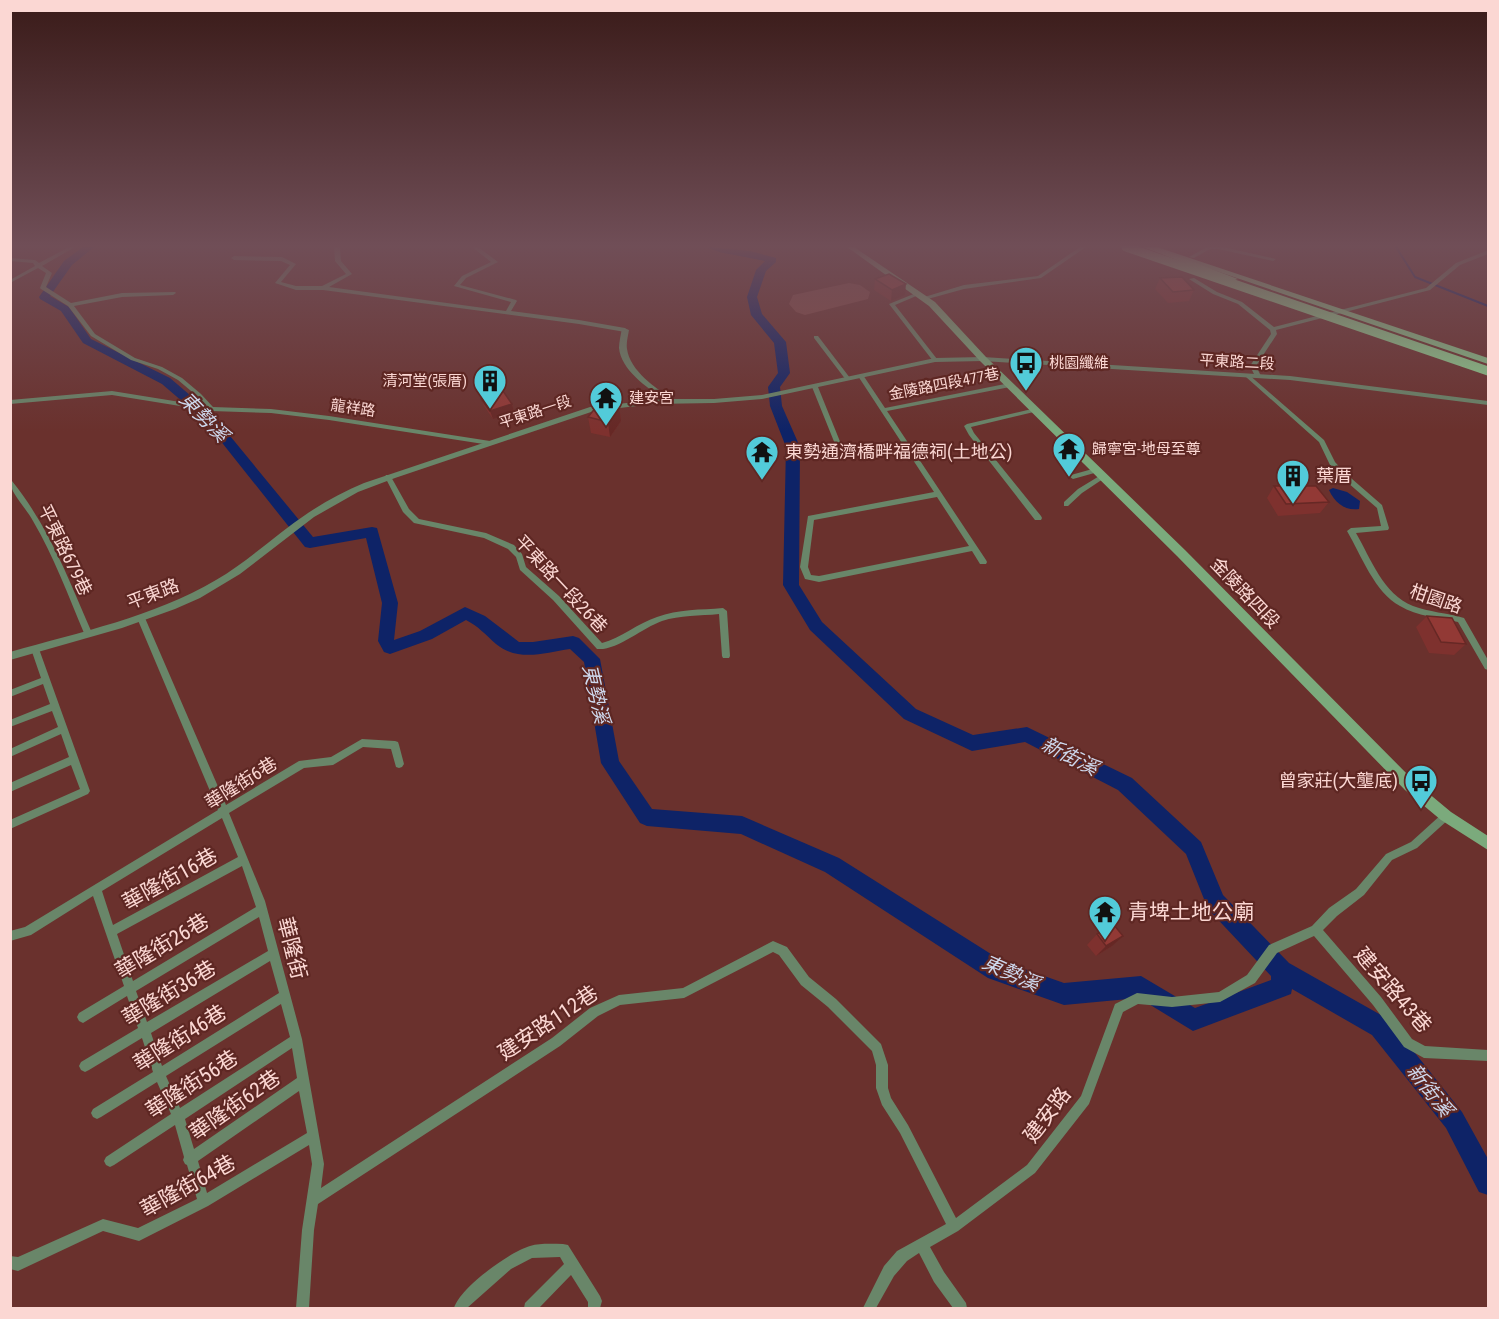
<svg xmlns="http://www.w3.org/2000/svg" width="1499" height="1319" font-family="'Roboto Condensed','Noto Sans TC',sans-serif">
<rect width="100%" height="100%" fill="#6a312d"/>
<!-- green -->
<path fill="#854944" d="M849 283 860 285 870 292 868 299 805 315 796 312 789 304 793 295Z"/>
<!-- water -->
<path fill="#0e2367" d="M1333 488 1347 492 1360 501 1359 509C1345 511 1335 503 1329 490Z"/>
<g fill="none" stroke-linecap="round" stroke-linejoin="round">
<!-- stream -->
<path stroke="#0e2367" stroke-width="2" d="M1396 247 1415 277 1488 306"/>
<!-- river -->
<path fill="#0e2367" fill-rule="evenodd" d="M83 247H94L72 265 50 296 69 307 91 339 170 378 212 414 313 537 372 527 377 528 398 603 394 640 420 631 465 607 485 616 519 642H533L573 636 579 638 600 659 619 761 652 809 742 816 749 819 839 858 1002 961 1064 983 1141 976 1195 1008 1271 980V976L1208 909 1186 854 1118 790 1025 742 972 751 904 719 810 630 783 585 786 447 770 406 768 387 778 373 774 343 751 315 747 297 756 270 765 261 719 252 707 247 750 251 776 258V262L766 271 757 297 762 314 786 342 790 373 780 387 782 406 800 447 799 585 822 622 916 709 973 735 1027 727 1132 778 1201 842 1223 895 1289 963 1388 1019 1462 1112 1488 1159V1195L1479 1192 1446 1128 1372 1035 1292 989 1291 994 1193 1031 1139 998 1064 1005 988 978 825 872 741 834 647 826 640 823 601 763 584 662 570 649C544 653 518 662 496 644 486 635 478 626 466 620L432 639 390 654 384 652 378 641 382 603 366 538 310 548 305 547 204 420 162 384 83 343 61 311 40 299 39 297 64 261Z"/>
<!-- minor -->
<path fill="#698669" fill-rule="evenodd" d="M69 247H75L42 266 52 273 46 287 71 303 122 293 175 292 176 293 173 295 122 297 74 306 95 334 135 358 162 367 182 378 201 394 213 407 271 409 329 416 490 441 493 443 490 445 329 420 271 413 211 411 112 395 10 404V400L112 391 205 406 197 396 178 380 158 369 131 360 91 336 68 306 41 289 40 288 46 273 38 268 10 283V280L35 266 33 263 10 261V258L35 260 39 263Z
M334 247H340L341 261 352 274 329 287 506 311 511 302 454 286 462 276 491 262 472 247H478L498 262 466 278 460 285 516 300 517 301 511 311 579 320 625 328 628 330 625 332 579 324 323 290H296L275 283 290 265 281 261 234 260 231 258 234 256 282 257 296 264 281 282 296 286H322L346 274 335 261Z
M1080 247H1086L1041 278 964 289 924 300 921 298 964 285 1038 276Z
M1207 247H1223L1276 259 1273 261 1218 249H1210L1194 258 1189 257Z
M1486 251H1488V254L1460 265 1430 290 1276 330 1277 334 1256 366 1261 376 1258 378 1255 376 1250 366 1271 334 1270 330 1238 304 1213 294 1189 279 1194 278 1217 292 1242 302 1274 327 1426 288 1456 263Z
M916 293 921 294 895 305 937 359V361H933L889 304Z
M814 336H818L850 378V380H846L814 338Z
M861 374 863 375 885 408 1010 383 1013 385 1010 387 887 411 986 560 987 562 986 564H980L972 551 819 582 805 579 800 567 808 516 934 492 858 376ZM937 497 969 546 819 576 811 575 808 567 814 520Z
M1248 374 1324 440 1335 462 1344 472 1382 505 1389 528 1388 530 1356 533C1371 559 1383 594 1413 606 1429 612 1447 613 1464 618L1488 660V670L1485 669 1458 622C1439 618 1417 616 1400 606 1375 593 1361 555 1347 531L1351 528 1381 526 1377 508 1340 476 1330 465 1319 442 1246 377 1245 376Z
M815 385 818 387 841 444 840 445 838 446 835 444 812 387Z
M1036 408 1038 409V411L971 427 974 433 1041 516 1042 518 1041 520H1035L969 435 964 426 967 424Z
M1096 468H1098V472L1073 479 1070 477 1071 475Z
M386 475H390L409 509 419 519 486 533 514 545 522 554 526 567 559 596 602 643C621 638 638 623 657 617 678 609 701 610 723 608L727 611 730 656 729 658H723L722 656 719 614C700 616 680 615 662 621 642 628 617 651 597 649L553 600 520 570 516 557 508 549 484 538 414 523 403 512 385 477Z
M1101 475H1103L1106 477 1082 493 1068 506H1064V502L1078 489Z
M10 481H12C49 527 69 580 92 633L91 635 88 636 84 633C68 595 54 557 33 521 27 509 10 493 10 481Z
M141 615 145 618 226 805 299 761 331 757 362 739 395 741 398 742 399 745 404 764 402 767 399 768 396 767 391 749 363 747 333 765 304 768 229 813 265 901 302 1039 324 1164 321 1188 552 1038 590 1008 619 995 683 988 773 941 787 947 809 977 836 999 881 1044 888 1065V1088L891 1098 908 1125 956 1218 1027 1165 1081 1096 1115 1004 1137 993 1172 997 1219 992 1247 975 1269 945 1312 926 1329 908 1356 889 1386 854 1411 842 1443 813 1446 812 1449 813 1451 816 1449 819 1417 848 1392 860 1364 895 1337 916 1323 930 1381 997 1412 1039 1425 1046 1488 1050V1061L1424 1058 1404 1047 1373 1005 1314 936 1277 953 1255 983 1220 1002 1172 1007 1138 1004 1123 1012 1089 1104 1035 1173 958 1231 930 1247 944 1272 966 1303 967 1308H953L934 1282 919 1253 907 1261 894 1276 876 1308H863L884 1266 897 1251 946 1224 900 1133 882 1105 876 1088V1065L872 1051 828 1007 801 985 779 955 773 952 684 998 620 1005 598 1016 560 1046 318 1204 314 1230 309 1308H296L302 1230 312 1164 309 1145 208 1206 139 1241 103 1231 18 1271 10 1269V1256L18 1257 103 1219 138 1228 197 1199 187 1165 185 1164 183 1160 184 1157 175 1125 114 1165 110 1167 106 1165 104 1161 106 1157 171 1114 157 1082 101 1117 97 1119 93 1117 91 1113 93 1109 153 1072 142 1038 89 1070 85 1072 81 1070 79 1066 81 1062 138 1028 127 996 83 1023 79 1021 77 1017 79 1013 124 986 93 896 31 935 10 941V931L25 927 218 810 137 618ZM222 818 238 857 113 925 102 891ZM242 866 256 907 133 981 117 934ZM259 917 268 951 147 1022 136 991ZM270 961 279 993 162 1066 151 1033ZM281 1004 290 1037 180 1108 166 1076ZM292 1048 297 1078 194 1149 185 1119ZM299 1091 307 1133 207 1193 198 1161Z
M35 646 38 647 39 649 90 791 88 794 10 829V820L80 789 71 765 10 792V783L69 757 61 734 10 757V749L58 727 52 711 10 727V720L50 704 43 684 10 697V690L41 678 31 649 32 647Z
M563 1244 568 1245 600 1296 602 1301 600 1308H588V1302L571 1275 539 1308H524L525 1303 564 1264 560 1257 532 1258 511 1269 467 1308H454C460 1288 509 1252 530 1246 540 1243 552 1244 563 1244Z"/>
<!-- tertiary -->
<path fill="#698669" fill-rule="evenodd" d="M622 328 629 330C628 336 626 343 627 349 630 371 656 388 672 399H714L762 395 935 358 983 357 1290 376 1488 401V405L1290 380 983 361 935 362 762 399 714 403 654 404 594 411 395 478 358 492 314 517 240 574 200 598 175 609 122 628 10 660V652C80 632 153 617 216 580 249 561 276 534 308 513 326 501 345 491 364 483L590 407 663 399C647 387 621 370 619 348 619 342 621 334 622 328Z"/>
<!-- secondary -->
<path fill="#7baa7c" fill-rule="evenodd" d="M847 247H854L935 302 986 357 1185 550 1415 782 1451 812 1488 836V850L1441 820 1405 790 1177 556 980 361 929 306Z"/>
<!-- primary -->
<path fill="#88c58b" fill-rule="evenodd" d="M1146 247H1157L1488 358V364Z"/>
<!-- trunk -->
<path fill="#8ed291" fill-rule="evenodd" d="M1143 247H1154L1238 279 1231 281Z"/>
<!-- trunk-bridge -->
<path stroke="#8ed291" stroke-width="9" d="M1126 247 1488 371"/>
</g>
<!-- wall -->
<path fill="#7e312e" d="M1160 278 1194 290 1189 301 1168 303 1155 289Z
M875 279 905 295 891 301 874 290Z
M481 399 512 404 514 412 493 419 484 406Z
M619 405 621 421 610 437 591 433 588 417Z
M1274 486 1329 502 1320 513 1278 516 1267 498Z
M1427 616 1466 644 1454 655 1429 653 1416 627Z
M1097 934 1112 946 1096 956 1087 945Z"/>
<!-- shaded-wall -->
<path fill="#662825" d="M906 284 905 295 891 301 892 290Z
M512 404 514 412 493 419 490 411Z
M619 405 621 421 610 437 608 422Z
M1123 936 1112 946 1096 956 1106 946Z"/>
<!-- building -->
<path fill="#923935" stroke="#662825" stroke-width="1.5" d="M889 274 906 284 892 290 875 279Z
M1182 277 1194 290 1173 292 1160 278Z
M503 391 512 404 490 411 481 399Z
M601 401 619 405 608 422 588 417Z
M1274 486H1316L1329 502 1286 504Z
M1427 616 1452 618 1466 644 1441 642Z
M1114 925 1123 936 1106 946 1097 934Z"/>
<!-- sky -->
<linearGradient id="sky" x2="0" y2="1"><stop stop-color="#3a1b19"/><stop offset="0.57" stop-color="#704e57"/><stop offset="1" stop-color="#704e57" stop-opacity="0"/></linearGradient>
<rect width="1499" height="431" fill="url(#sky)"/>
<!-- icons -->
<defs>
<g id="bus-pin" transform="scale(1.725)"><path d="M0 17L-7.5 6A9.5 9.5 0 1 1 7.5 6Z" fill="#52cbd9" stroke="#5e2723"/><path d="M-5-6H5V4H4V6H2V4H-2V6H-4V4H-5ZM-3.5-4V0h7V-4ZM-3.5 1.2v1.5H-2V1.2ZM2 1.2v1.5H3.5V1.2Z" fill="#111"/></g>
<g id="building-pin" transform="scale(1.725)"><path d="M0 17L-7.5 6A9.5 9.5 0 1 1 7.5 6Z" fill="#52cbd9" stroke="#5e2723"/><path d="M-4-6H4V6H1V3H-1V6H-4ZM-2.5-4.3h1.7v1.8h-1.7ZM.8-4.3h1.7v1.8H.8ZM-2.5-1h1.7V.8h-1.7ZM.8-1h1.7V.8H.8Z" fill="#111"/></g>
<g id="temple-pin" transform="scale(1.725)"><path d="M0 17L-7.5 6A9.5 9.5 0 1 1 7.5 6Z" fill="#52cbd9" stroke="#5e2723"/><path d="M0-6L5-2H3V0L6.5 2.5H4V6H1.5V3h-3V6H-4V2.5H-6.5L-3 0V-2H-5Z" fill="#111"/></g>
</defs>
<g fill-rule="evenodd">
<use href="#bus-pin" x="1026" y="363"/>
<use href="#building-pin" x="490" y="381"/>
<use href="#temple-pin" x="606" y="398"/>
<use href="#temple-pin" x="1069" y="449"/>
<use href="#temple-pin" x="762" y="452"/>
<use href="#building-pin" x="1293" y="476"/>
<use href="#bus-pin" x="1421" y="781"/>
<use href="#temple-pin" x="1105" y="912"/>
</g>
<g text-anchor="middle" stroke-width="4.5" stroke-linejoin="round" paint-order="stroke">
<!-- far-street labels -->
<g font-size="15" fill="#fbd7d3" stroke="#5e2723">
<text transform="translate(1237 362) rotate(3)" y="5">平東路二段</text>
<text transform="translate(944 384) rotate(-11)" y="5">金陵路四段477巷</text>
<text transform="translate(353 408) rotate(8)" y="5">龍祥路</text>
<text transform="translate(535 412) rotate(-18)" y="5">平東路一段</text>
</g>
<!-- far-poi labels -->
<g font-size="15" fill="#fbd7d3" stroke="#5e2723" text-anchor="start">
<text x="1049" y="368">桃園纖維</text>
<text x="467" y="386" text-anchor="end">清河堂(張厝)</text>
<text x="629" y="403">建安宮</text>
<text x="1092" y="454">歸寧宮-地母至尊</text>
</g>
<!-- poi labels -->
<g font-size="18" fill="#fbd7d3" stroke="#5e2723" text-anchor="start">
<text x="785" y="458">東勢通濟橋畔福德祠(土地公)</text>
<text x="1316" y="482">葉厝</text>
<text x="1398" y="787" text-anchor="end">曾家莊(大壟底)</text>
</g>
<!-- street labels -->
<g font-size="18" fill="#fbd7d3" stroke="#5e2723">
<text transform="translate(65 550) rotate(64)" y="6">平東路679巷</text>
<text transform="translate(561 584) rotate(47)" y="6">平東路一段26巷</text>
<text transform="translate(1245 593) rotate(46)" y="6">金陵路四段</text>
<text transform="translate(153 594) rotate(-21)" y="6">平東路</text>
<text transform="translate(1436 599) rotate(19)" y="6">柑園路</text>
<text transform="translate(241 783) rotate(-32)" y="6">華隆街6巷</text>
</g>
<!-- water labels -->
<g font-size="20" font-style="italic" fill="#ced8ed" stroke="#5e2723">
<text transform="translate(204 417) rotate(46)" y="7">東勢溪</text>
<text transform="translate(596 694) rotate(77)" y="7">東勢溪</text>
<text transform="translate(1070 756) rotate(27)" y="7">新街溪</text>
<text transform="translate(1011 973) rotate(24)" y="7">東勢溪</text>
<text transform="translate(1430 1090) rotate(52)" y="7">新街溪</text>
</g>
<!-- near-street labels -->
<g font-size="21" fill="#fbd7d3" stroke="#5e2723">
<text transform="translate(170 879) rotate(-29)" y="7">華隆街16巷</text>
<text transform="translate(162 946) rotate(-31)" y="7">華隆街26巷</text>
<text transform="translate(292 948) rotate(76)" y="7">華隆街</text>
<text transform="translate(1393 990) rotate(49)" y="7">建安路43巷</text>
<text transform="translate(169 993) rotate(-31)" y="7">華隆街36巷</text>
<text transform="translate(548 1023) rotate(-34)" y="7">建安路112巷</text>
<text transform="translate(180 1038) rotate(-32)" y="7">華隆街46巷</text>
<text transform="translate(192 1084) rotate(-33)" y="7">華隆街56巷</text>
<text transform="translate(235 1105) rotate(-35)" y="7">華隆街62巷</text>
<text transform="translate(1047 1115) rotate(-53)" y="7">建安路</text>
<text transform="translate(188 1186) rotate(-29)" y="7">華隆街64巷</text>
</g>
<!-- near-poi labels -->
<g font-size="21" fill="#fbd7d3" stroke="#5e2723" text-anchor="start">
<text x="1128" y="919">青埤土地公廟</text>
</g>
</g>
<!-- border -->
<rect width="1499" height="1319" fill="none" stroke="#fbd7d3" stroke-width="24"/>
</svg>
